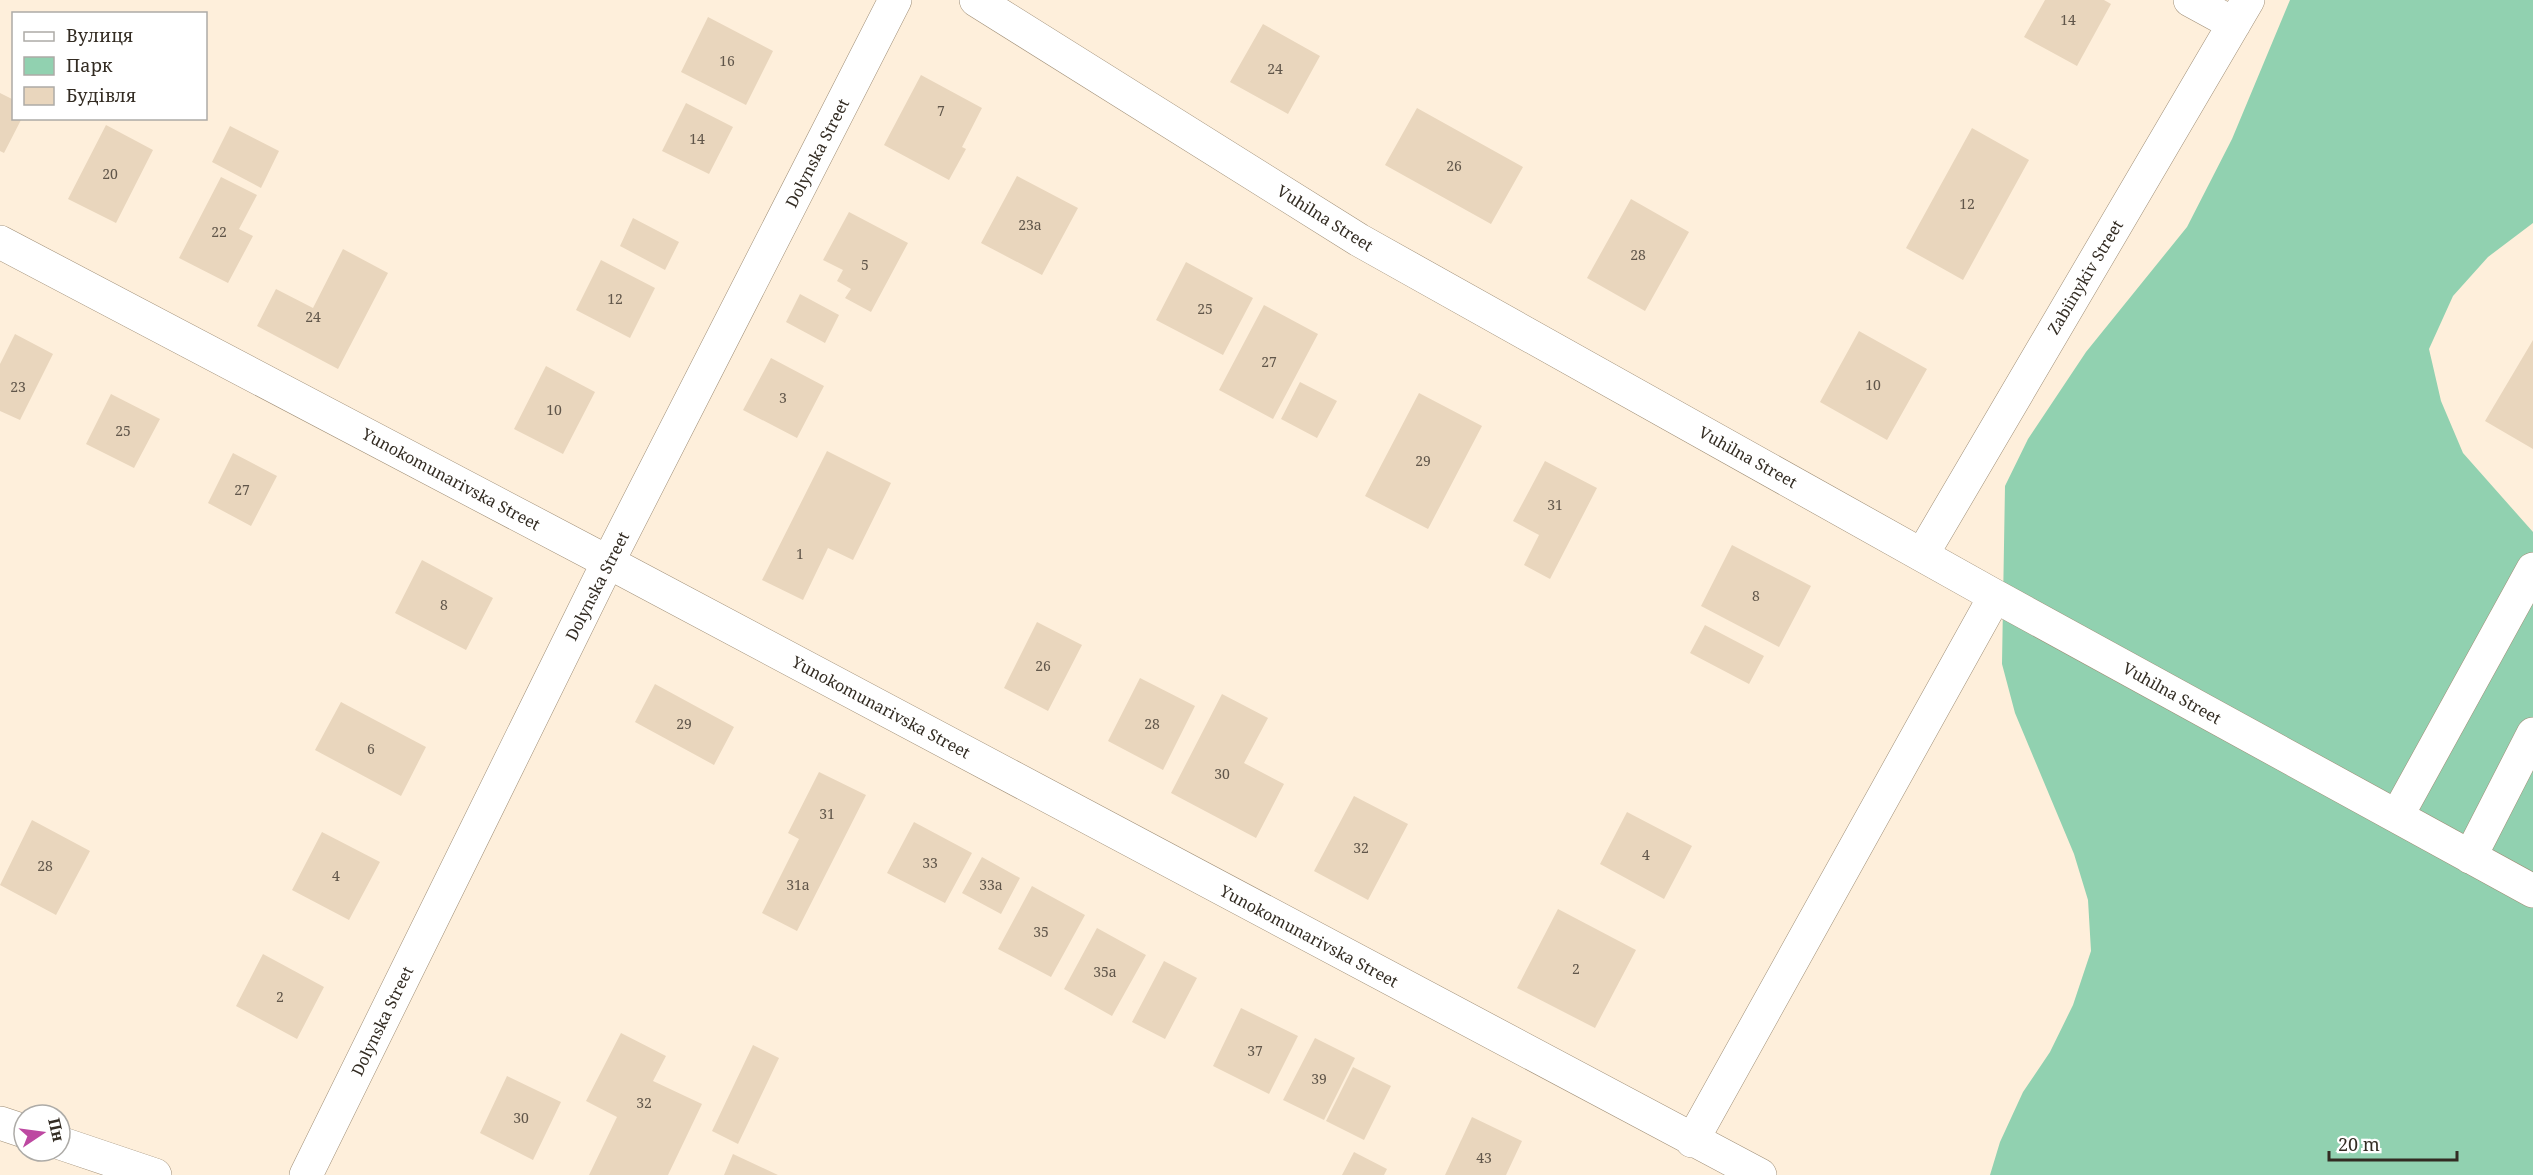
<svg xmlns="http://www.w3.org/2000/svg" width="2533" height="1175" font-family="'Noto Serif',serif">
<rect width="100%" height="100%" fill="#feefdb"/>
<!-- green -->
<path fill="#91d1b0" d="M2290 0H2533V223L2488 257 2453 296 2429 349 2441 401 2463 453 2533 532V1175H1990L2000 1142 2023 1092 2050 1052 2073 1005 2091 951 2088 900 2074 854 2015 713 2002 664 2005 486 2028 439 2086 352 2187 227 2232 139Z"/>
<!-- building -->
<path fill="#e9d6bd" d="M2045 0H2104L2111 4 2077 66 2024 37Z
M708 17 773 51 746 105 681 72Z
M1263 24 1320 56 1288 114 1230 82Z
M921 75 982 108 962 147 966 149 949 180 884 145Z
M0 93 14 100V118H22L4 153 0 151Z
M686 103 733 127 709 174 662 151Z
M1417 108 1523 167 1491 224 1385 165Z
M106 125 153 150 116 223 68 199Z
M230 126 279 151 261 188 212 162Z
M1972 128 2029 160 1963 280 1906 248Z
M1017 176 1078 208 1042 275 981 243Z
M221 177 257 195 239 229 253 236 228 283 179 258Z
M1631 199 1689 232 1645 311 1587 278Z
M849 212 908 243 871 312 845 298 851 289 837 281 843 270 823 260Z
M633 218 679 242 665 270 620 246Z
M343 249 388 273 338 369 257 326 276 289 313 308Z
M601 260 655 288 630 338 576 310Z
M1186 262 1253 298 1223 355 1156 320Z
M800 294 839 315 825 343 786 322Z
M1264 305 1318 334 1273 419 1219 390Z
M1859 331 1927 369 1887 440 1820 402Z
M15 334 53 354 20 420 0 411V364Z
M2533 340V449L2485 421Z
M771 358 824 386 797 438 743 410Z
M546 366 595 392 563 454 514 429Z
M1300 382 1337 401 1317 438 1281 419Z
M1419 393 1482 426 1428 529 1365 496Z
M111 394 160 419 134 468 86 444Z
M827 451 891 483 853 560 828 548 803 600 762 580Z
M233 453 277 476 251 526 208 503Z
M1545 461 1597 488 1550 579 1524 565 1539 535 1513 521Z
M1732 545 1811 586 1779 647 1701 606Z
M422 560 493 598 466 650 395 613Z
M1037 622 1082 645 1048 711 1004 688Z
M1705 625 1764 656 1749 684 1690 653Z
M1140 678 1195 706 1163 770 1108 741Z
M655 684 734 727 714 765 635 722Z
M1222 694 1268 718 1244 763 1284 784 1256 838 1171 793Z
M341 702 426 747 401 796 315 750Z
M819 772 866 795 797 931 762 913 799 839 788 833Z
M1354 796 1408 824 1368 900 1314 871Z
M1627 812 1692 846 1664 899 1600 864Z
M32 820 90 851 56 915 0 885Z
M914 822 972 853 945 903 887 873Z
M322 832 380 862 349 920 292 890Z
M982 857 1020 878 1001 914 962 893Z
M1032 886 1085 915 1051 977 998 949Z
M1558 909 1636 950 1595 1028 1517 988Z
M1097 928 1146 955 1112 1016 1064 989Z
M263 954 324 987 297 1039 236 1006Z
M1164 961 1197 978 1165 1039 1132 1022Z
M1241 1008 1298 1036 1269 1094 1213 1066Z
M621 1033 666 1056 653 1081 702 1104 668 1175H589L617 1117 586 1101Z
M1315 1038 1355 1058 1324 1120 1283 1100Z
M753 1045 779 1058 738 1144 712 1131Z
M1353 1067 1391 1086 1364 1140 1326 1121Z
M507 1076 561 1102 533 1160 480 1133Z
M1472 1117 1522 1141 1506 1175H1445Z
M1354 1152 1387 1169 1384 1175H1342Z
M733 1154 778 1175H724Z"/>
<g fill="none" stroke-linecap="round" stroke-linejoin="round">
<!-- minor casing -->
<g stroke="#9f8e76" stroke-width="34">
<path id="minor" d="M976 0 1359 240 1995 596 2533 891
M2190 0 2234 24
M0 242 608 562 1760 1175
M1922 555 2248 0
M2397 816 2533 569
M2470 857 2533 734
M0 1123 24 1131
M1692 1141 1995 596
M60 1143 155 1175
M306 1175 608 562 895 0"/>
</g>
<!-- minor -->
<use href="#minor" stroke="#fff" stroke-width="33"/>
</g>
<g text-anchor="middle" stroke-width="6" stroke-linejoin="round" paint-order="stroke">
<!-- number labels -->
<g font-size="14" fill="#60564a">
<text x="2068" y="25">14</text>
<text x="727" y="66">16</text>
<text x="1275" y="74">24</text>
<text x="941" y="116">7</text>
<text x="697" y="144">14</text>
<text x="1454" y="171">26</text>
<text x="110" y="179">20</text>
<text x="1967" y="209">12</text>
<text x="1030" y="230">23а</text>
<text x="219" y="237">22</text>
<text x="1638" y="260">28</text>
<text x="865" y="270">5</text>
<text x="615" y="304">12</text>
<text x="1205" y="314">25</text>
<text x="313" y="322">24</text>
<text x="1269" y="367">27</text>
<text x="1873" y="390">10</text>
<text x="18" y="392">23</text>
<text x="783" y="403">3</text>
<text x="554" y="415">10</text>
<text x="123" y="436">25</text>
<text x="1423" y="466">29</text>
<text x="242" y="495">27</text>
<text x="1555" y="510">31</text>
<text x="800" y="559">1</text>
<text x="1756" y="601">8</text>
<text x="444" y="610">8</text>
<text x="1043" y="671">26</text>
<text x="684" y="729">29</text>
<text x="1152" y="729">28</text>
<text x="371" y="754">6</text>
<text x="1222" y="779">30</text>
<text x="827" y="819">31</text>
<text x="1361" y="853">32</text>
<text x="1646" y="860">4</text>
<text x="930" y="868">33</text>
<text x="45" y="871">28</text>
<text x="336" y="881">4</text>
<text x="798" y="890">31а</text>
<text x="991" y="890">33а</text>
<text x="1041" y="937">35</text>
<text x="1576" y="974">2</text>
<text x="1105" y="977">35а</text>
<text x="280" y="1002">2</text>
<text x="1255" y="1056">37</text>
<text x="1319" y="1084">39</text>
<text x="644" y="1108">32</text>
<text x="521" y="1123">30</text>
<text x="1484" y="1163">43</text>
</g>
<!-- street labels -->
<g font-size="16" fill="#332c23" stroke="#fff">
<text transform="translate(817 153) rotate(-63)" y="6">Dolynska Street</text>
<text transform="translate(1325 218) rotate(32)" y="6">Vuhilna Street</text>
<text transform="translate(2085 277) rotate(-59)" y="6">Zabiinykiv Street</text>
<text transform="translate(1748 457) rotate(29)" y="6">Vuhilna Street</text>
<text transform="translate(451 479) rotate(28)" y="6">Yunokomunarivska Street</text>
<text transform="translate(597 586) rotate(-63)" y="6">Dolynska Street</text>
<text transform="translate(2172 693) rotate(29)" y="6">Vuhilna Street</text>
<text transform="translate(881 707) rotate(28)" y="6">Yunokomunarivska Street</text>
<text transform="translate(1309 936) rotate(28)" y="6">Yunokomunarivska Street</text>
<text transform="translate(382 1021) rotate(-64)" y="6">Dolynska Street</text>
</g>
</g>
<!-- legend -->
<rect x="12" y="12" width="195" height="108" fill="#ffffff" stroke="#adaba7" stroke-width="1.5"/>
<rect x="24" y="32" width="30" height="9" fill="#ffffff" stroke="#adaba7" stroke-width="1.5"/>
<text x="66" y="42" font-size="18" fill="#332c23">Вулиця</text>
<rect x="24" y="57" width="30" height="18" fill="#91d1b0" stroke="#adaba7" stroke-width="1.5"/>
<text x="66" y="72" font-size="18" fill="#332c23">Парк</text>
<rect x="24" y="87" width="30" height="18" fill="#e9d6bd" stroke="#adaba7" stroke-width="1.5"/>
<text x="66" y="102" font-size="18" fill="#332c23">Будівля</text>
<!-- north arrow -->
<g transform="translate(42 1133) rotate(77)"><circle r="28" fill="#ffffff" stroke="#adaba7" stroke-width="1.5"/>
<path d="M0-4.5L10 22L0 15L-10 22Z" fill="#bd48a1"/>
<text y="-9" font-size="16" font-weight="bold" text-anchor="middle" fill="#332c23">Пн</text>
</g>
<!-- scale -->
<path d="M2329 1151v9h128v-9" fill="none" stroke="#332c23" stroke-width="3"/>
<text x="2338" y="1151" font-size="18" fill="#332c23" stroke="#ffffff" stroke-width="4.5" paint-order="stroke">20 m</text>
</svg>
